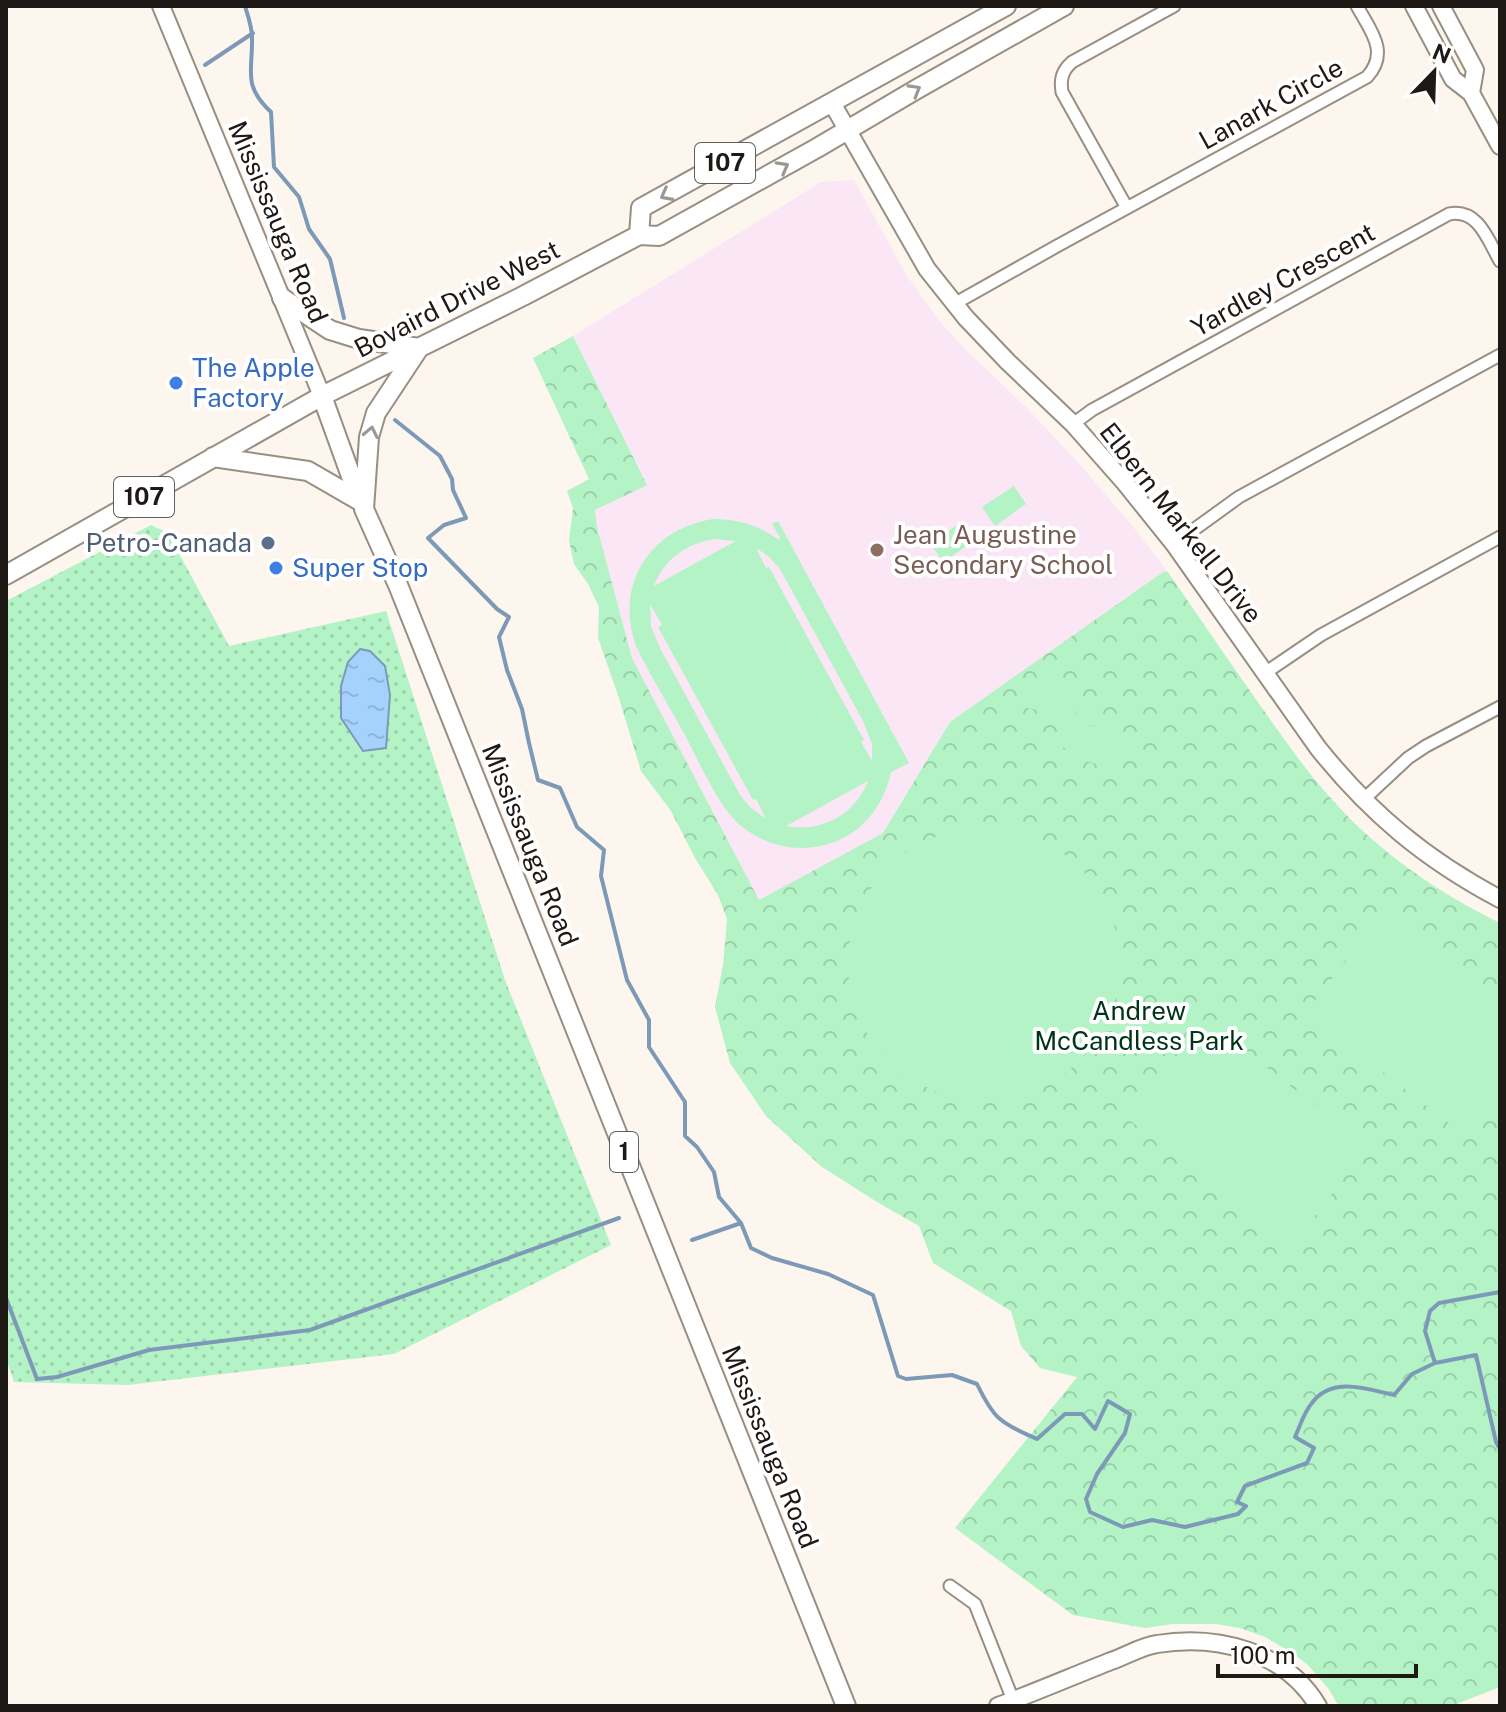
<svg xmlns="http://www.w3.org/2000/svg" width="1506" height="1712" font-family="'Public Sans',sans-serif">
<defs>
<pattern id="grass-dots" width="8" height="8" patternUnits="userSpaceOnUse" patternTransform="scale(2)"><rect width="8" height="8" fill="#b3f3c6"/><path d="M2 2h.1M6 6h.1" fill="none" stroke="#9ad0a9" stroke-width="1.8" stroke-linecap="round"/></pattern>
<pattern id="park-crowns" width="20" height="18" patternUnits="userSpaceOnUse" patternTransform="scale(2)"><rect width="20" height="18" fill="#b3f3c6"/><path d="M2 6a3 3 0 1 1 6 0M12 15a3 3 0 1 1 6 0" fill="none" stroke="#9ad0a9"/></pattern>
<pattern id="water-ripples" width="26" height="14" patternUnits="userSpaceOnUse" patternTransform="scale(2)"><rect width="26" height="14" fill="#a5d2fc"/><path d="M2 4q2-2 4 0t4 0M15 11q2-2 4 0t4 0" fill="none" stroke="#8eb4d7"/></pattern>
</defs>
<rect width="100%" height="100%" fill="#fdf6ee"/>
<!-- education -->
<path fill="#fbe6f5" d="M854 180 907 276 942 324 964 348 1027 408 1083 468 1134 528 1168 572H1163L950 722 883 833 759 901 632 658 597 527 595 510 647 484 573 336 821 182Z"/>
<!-- grass -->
<path fill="url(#grass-dots)" d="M151 525 168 533 229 646 386 611 505 980 611 1245 394 1354 128 1385 14 1382 6 1358V601Z"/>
<!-- park -->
<path fill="url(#park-crowns)" d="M573 336 647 485 595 510 597 527 632 658 759 900 883 833 950 722 1163 572H1168C1199 617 1230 663 1262 708 1286 742 1309 775 1337 805 1383 855 1439 893 1500 923V1687L1451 1706H1339L1328 1688 1308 1665 1291 1652 1265 1637 1240 1628 1216 1624H1173L1145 1628 1073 1615 955 1528 1077 1377 1040 1368 1021 1346 1011 1311 933 1263 919 1226 877 1202 822 1167 766 1116 730 1063 715 1007 723 965 727 919 718 895 695 858 671 811 641 771 618 695 598 638 599 607 588 584 574 564 569 541 573 508 567 491 589 479 533 358Z"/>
<!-- pitch -->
<path fill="#b3f3c6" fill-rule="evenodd" d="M1014 486 1026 504 995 526 982 507Z
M713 519C738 519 758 525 779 540L780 538 772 524 778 521 909 763 891 772C885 802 866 829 837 841 801 856 757 846 731 816 713 794 699 762 686 737 669 706 651 677 636 646 614 584 650 529 713 519ZM715 539 736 541 654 586C664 559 687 543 715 539ZM756 548 768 556 780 569 863 721 872 744V761L861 742 864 740 769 567 766 568ZM650 604 662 625 658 627 753 800 756 799 766 819 750 807 740 795 661 650 651 627ZM868 781C855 815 821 833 786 826Z
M962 522 974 541 943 562 930 543Z
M1028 676 1082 687 1075 718 1022 707Z
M1087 725C1106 727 1119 731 1123 751L1118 762C1085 774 1028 735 1087 725Z
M848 964a136 136 0 1 1 272 0a136 136 0 1 1-272 0Z
M1383 914 1500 1005V1099L1469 1139 1306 1012Z
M1206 1020 1368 1147 1291 1246 1128 1119Z"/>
<!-- water -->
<path fill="url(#water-ripples)" stroke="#7c9ab7" stroke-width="2" d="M360 649 370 651 385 666 390 695 386 748 363 751 341 718V686L348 662Z"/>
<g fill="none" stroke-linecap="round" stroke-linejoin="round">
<!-- stream -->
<path stroke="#7c9ab7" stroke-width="4" d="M245 6C248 16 252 27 252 37 253 71 242 85 271 112L274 167 299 197 309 229 330 259 344 318
M205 65 253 33
M395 420 440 456 452 479 453 490 466 518 444 525 428 538 497 609 509 617 499 637 507 670 522 709 529 743 538 780 560 788 577 827 604 850 601 876 627 980 649 1020V1047L685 1102V1136L697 1147 714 1172 719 1197 741 1223 751 1248 772 1258 828 1274 873 1295 898 1376 906 1379 952 1375 977 1384C995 1421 1000 1422 1037 1439L1065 1414H1082L1095 1429 1108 1401 1130 1414 1125 1433 1097 1474 1086 1499 1090 1512 1123 1527 1152 1520 1185 1527 1238 1514 1246 1506 1237 1502 1245 1486 1307 1463 1314 1448 1295 1437C1300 1426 1304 1412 1312 1403 1332 1376 1367 1389 1394 1395L1412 1374 1435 1363 1476 1355 1496 1442 1500 1449
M692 1240 741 1223
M6 1298 37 1379 57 1377 149 1350 310 1330 619 1218
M1435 1363 1425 1331 1430 1311 1439 1303 1500 1292"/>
<!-- street casing -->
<g stroke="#998e82" stroke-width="15">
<path id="street" d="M1127 208 1062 92C1060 79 1062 71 1072 62L1174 6
M954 304 1057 246 1367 77C1390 52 1370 30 1357 6
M1073 424 1092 410 1449 214C1478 208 1488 240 1500 261
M1174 544 1239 497 1500 355
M1265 673 1321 635 1500 537
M1363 800 1408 758 1426 746 1500 707
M950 1586 975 1604 1013 1700"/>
</g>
<!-- secondary casing -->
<g stroke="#998e82" stroke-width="20">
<path id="secondary" d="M161 6 322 396
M1414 6 1453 79 1471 93 1500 146
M1441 6 1475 70 1471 93
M832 103 927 269 966 318 1008 362 1073 424 1125 483 1174 544 1318 748C1371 814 1425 859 1500 899
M998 1706C1036 1692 1073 1676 1111 1661 1126 1656 1142 1646 1157 1644 1217 1634 1285 1651 1318 1706"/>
</g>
<!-- primary casing -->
<g stroke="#998e82" stroke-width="22">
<path id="primary" d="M639 235 641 208 1006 6
M282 298 330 330 359 339 419 348
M419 348 376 413 369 437 364 509 398 585 846 1706
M322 396 360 501
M213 457 308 471 360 501
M6 575 322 396 523 296 639 235 659 236 817 148 917 89 1064 6"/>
</g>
<!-- street -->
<use href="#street" stroke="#fff" stroke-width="11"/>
<!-- secondary -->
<use href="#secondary" stroke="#fff" stroke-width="16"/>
<!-- primary -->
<use href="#primary" stroke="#fff" stroke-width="18"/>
</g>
<!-- one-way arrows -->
<defs><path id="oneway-chevron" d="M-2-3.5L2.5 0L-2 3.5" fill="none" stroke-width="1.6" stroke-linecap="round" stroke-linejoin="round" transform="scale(2)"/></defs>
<g stroke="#9a9896">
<use href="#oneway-chevron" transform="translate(915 90) rotate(-30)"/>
<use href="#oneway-chevron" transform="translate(783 167) rotate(-29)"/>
<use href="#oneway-chevron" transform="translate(666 195) rotate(152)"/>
<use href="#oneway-chevron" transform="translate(371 432) rotate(-78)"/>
</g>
<!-- markers -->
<g fill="#3f7fe0" stroke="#fff" stroke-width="3">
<circle cx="176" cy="383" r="8"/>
<circle cx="276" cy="568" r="8"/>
</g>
<circle fill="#5c6f8a" stroke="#fff" stroke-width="3" cx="268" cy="543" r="8"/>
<circle fill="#8d6e63" stroke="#fff" stroke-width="3" cx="877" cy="550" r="8"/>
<g text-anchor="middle" stroke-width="8" stroke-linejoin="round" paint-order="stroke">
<!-- shield labels -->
<g fill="#fff" stroke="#625e5b" stroke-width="2">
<rect x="695" y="143" width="60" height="40" rx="6"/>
<rect x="114" y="477" width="60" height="40" rx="6"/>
<rect x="610" y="1132" width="28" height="40" rx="6"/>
</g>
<g font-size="24" font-weight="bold" fill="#1e1915">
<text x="725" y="171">107</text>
<text x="144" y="505">107</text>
<text x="624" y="1160">1</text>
</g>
<!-- street labels -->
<g font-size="26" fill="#1e1915" stroke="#fff">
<text transform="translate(1271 104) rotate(-29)" y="9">Lanark Circle</text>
<text transform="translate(278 222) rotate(67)" y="9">Mississauga Road</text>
<text transform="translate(1283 280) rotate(-29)" y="9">Yardley Crescent</text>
<text transform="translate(457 299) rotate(-27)" y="9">Bovaird Drive West</text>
<text transform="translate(1181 523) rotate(52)" y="9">Elbern Markell Drive</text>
<text transform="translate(530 845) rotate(68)" y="9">Mississauga Road</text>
<text transform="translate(770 1447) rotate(68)" y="9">Mississauga Road</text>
</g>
<!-- shop labels -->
<g font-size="26" fill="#366cbe" stroke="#fff" text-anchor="start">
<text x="192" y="377">The Apple<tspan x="192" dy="30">Factory</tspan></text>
<text x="292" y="577">Super Stop</text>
</g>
<!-- education labels -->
<g font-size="26" fill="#785e54" stroke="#fff" text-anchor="start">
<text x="893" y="544">Jean Augustine<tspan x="893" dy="30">Secondary School</tspan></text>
</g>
<!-- service labels -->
<g font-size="26" fill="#4e5e75" stroke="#fff" text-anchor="end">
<text x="252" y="552">Petro-Canada</text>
</g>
<!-- park labels -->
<g font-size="26" fill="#003417" stroke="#fff">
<text x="1139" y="1020">Andrew<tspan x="1139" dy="30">McCandless Park</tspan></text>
</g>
</g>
<!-- border -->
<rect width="1506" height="1712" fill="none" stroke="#1e1915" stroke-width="16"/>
<!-- north arrow -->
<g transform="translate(1434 72) rotate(23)" stroke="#ffffff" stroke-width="6" paint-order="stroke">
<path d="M0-6L14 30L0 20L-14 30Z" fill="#1e1915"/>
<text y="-12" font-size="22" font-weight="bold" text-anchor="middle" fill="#1e1915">N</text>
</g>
<!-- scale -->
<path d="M1218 1664v12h198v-12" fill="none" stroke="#1e1915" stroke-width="4"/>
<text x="1230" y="1664" font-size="24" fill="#1e1915" stroke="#ffffff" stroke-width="6" paint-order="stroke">100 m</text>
</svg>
